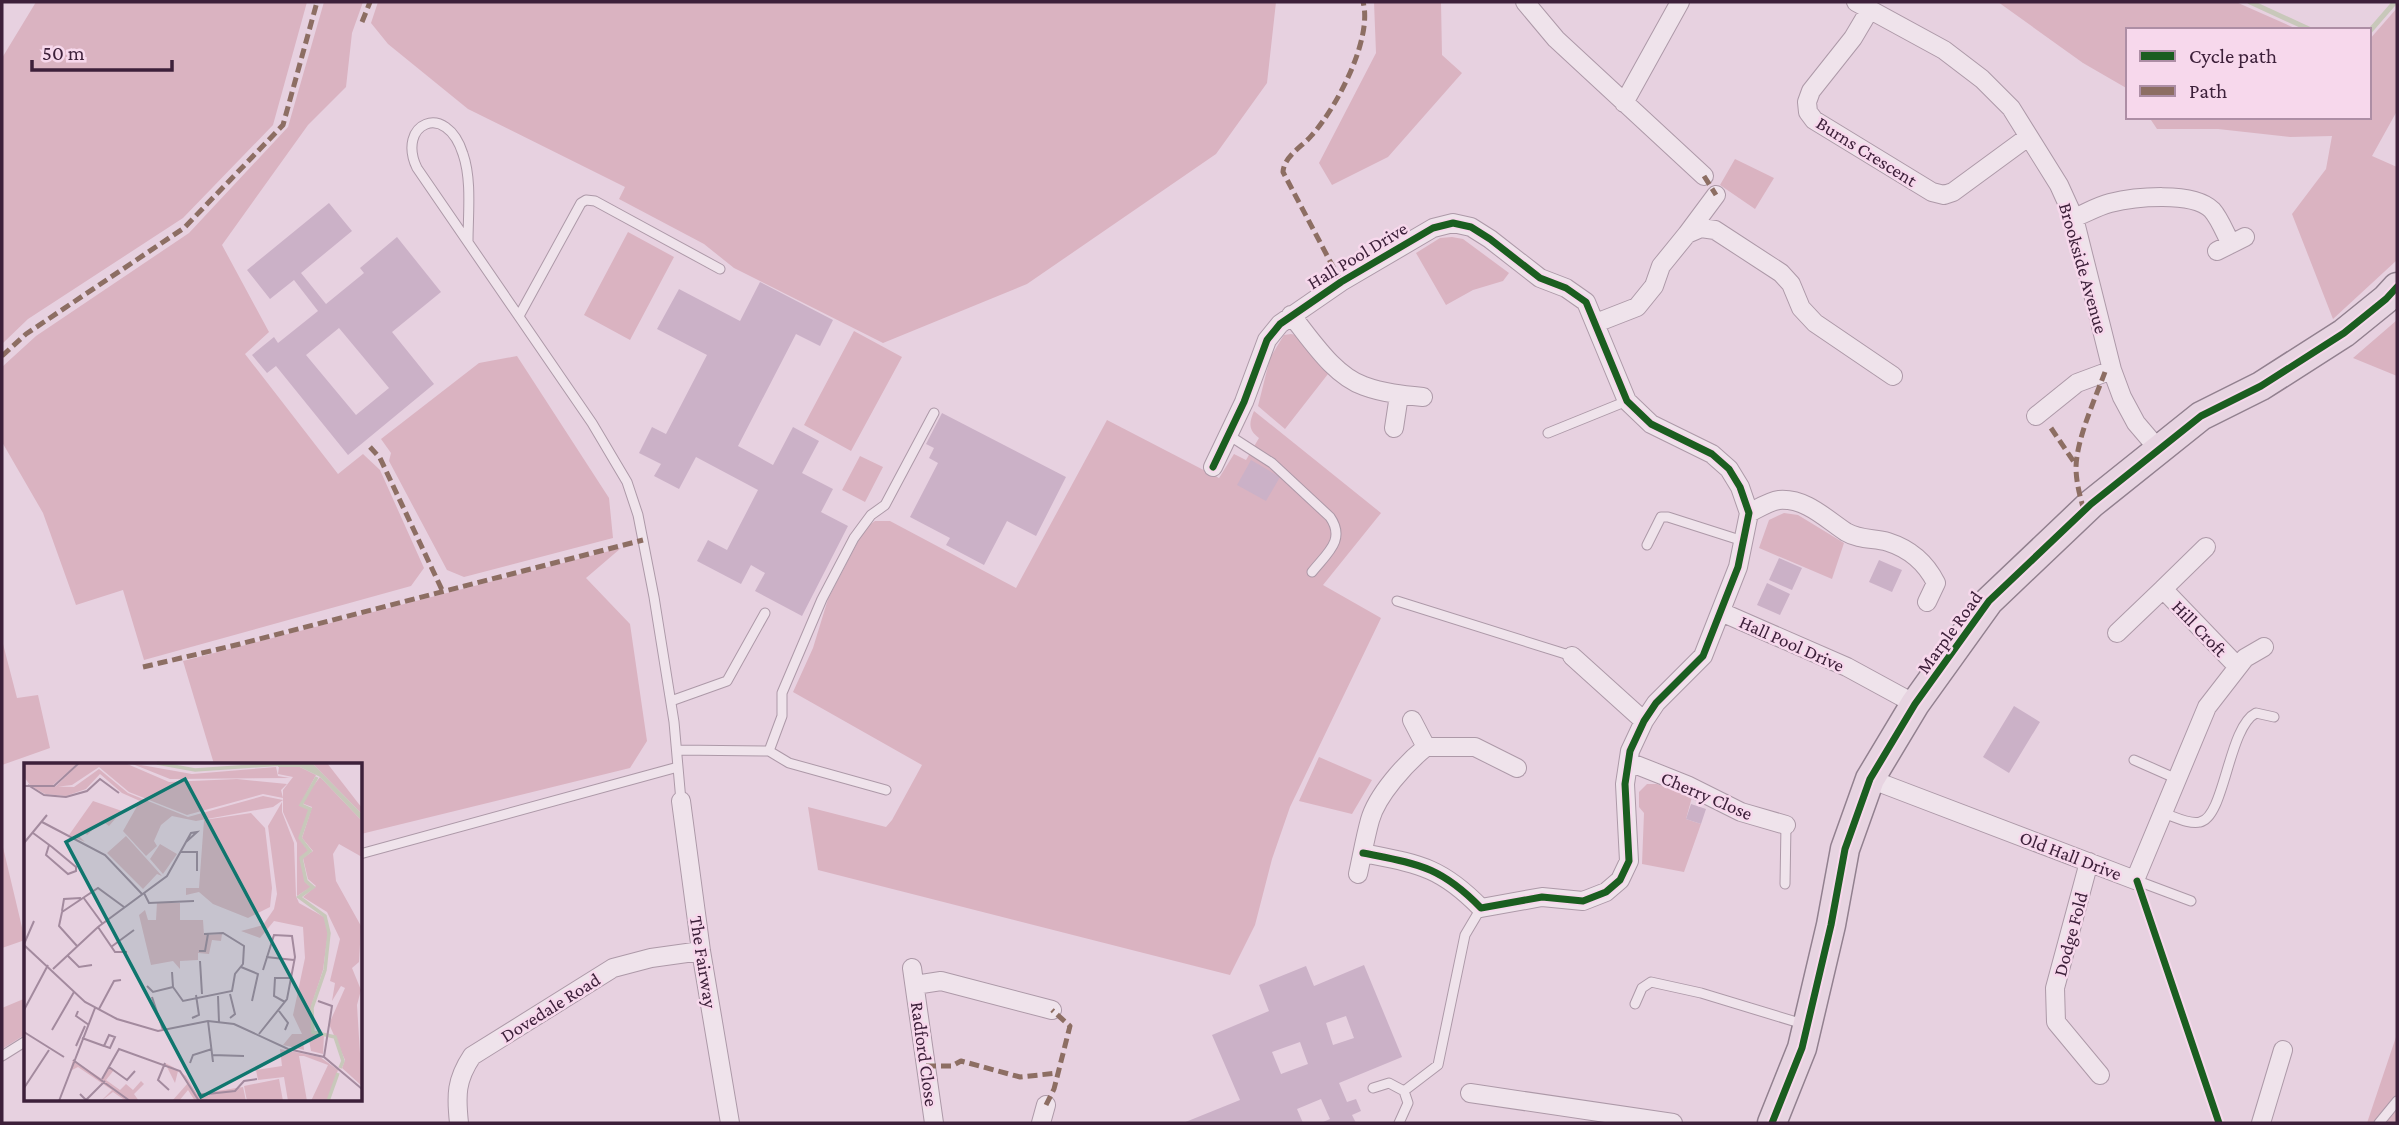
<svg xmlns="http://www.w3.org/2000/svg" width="2399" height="1125" font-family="'Crimson Pro',serif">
<rect width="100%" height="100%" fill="#e7d1e0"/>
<!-- green -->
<path fill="#dab3c1" d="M36 2H307L273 125 183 218 28 319 2 344V58Z
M324 2H363L352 33 346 87 308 125 222 245 269 332 245 354 338 474 363 454 380 470 424 568 411 586 144 660 123 590 76 605 43 513 2 442V367L36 336 189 233 288 127Z
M378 2H1276L1267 83 1216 154 1027 284 883 343 734 268 704 244 619 199 625 187 468 109 388 44 371 23Z
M1374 2H1441L1442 55 1462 73 1388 157 1332 185 1319 163 1376 53Z
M1998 2H2236L2299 30H2128V89L2083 63Z
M2397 8V111L2372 156 2397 167V260L2333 319 2292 214 2326 169 2332 136 2290 137 2218 129H2157L2149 117H2369V40Z
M1735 159 1774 178 1755 209 1720 185Z
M628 232 674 257 630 340 584 315Z
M1452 237 1463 239 1509 273 1503 281 1473 290 1446 305 1416 253 1440 238Z
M2397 320V376L2353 358Z
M854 331 902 357 851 451 804 425Z
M1291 334 1296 335 1328 374 1285 429 1258 406 1270 358 1284 335Z
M517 356 609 498 613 538 464 577 447 570 389 461 391 453 381 439 479 363Z
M1254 411 1381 513 1323 585 1381 618 1290 807 1272 859 1255 925 1230 975 818 870 808 807 886 827 892 820 922 765 793 692 813 648 828 599 865 528 875 521H890L1016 588 1107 420 1219 478 1234 454 1246 460 1259 438C1248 430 1249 423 1254 411Z
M860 456 883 467 865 502 842 490Z
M1784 513 1798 515 1844 543 1832 579 1759 548 1769 520Z
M621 548 586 578 630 624 647 741 630 768 361 834 360 764H214L183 661Z
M2 640 17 698 38 695 50 748 2 765Z
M1319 757 1372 780 1352 814 1299 801Z
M1647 784H1657L1692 797 1686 819 1701 824 1684 872 1642 864 1644 813 1639 807V792Z
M2 843 25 940 2 948V842Z
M26 998V1034L2 1049V1008Z
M2397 1034V1123H2367Z"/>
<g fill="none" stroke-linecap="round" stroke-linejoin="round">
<!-- stream -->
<path stroke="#c8c8ba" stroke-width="5" d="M2250 2 2311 30
M2369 32 2395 2"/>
</g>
<!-- building -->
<path fill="#cbb1c7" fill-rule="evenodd" d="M329 203 352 231 301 273 326 304 364 273 360 268 397 237 441 292 392 332 434 384 348 455 276 366 267 373 252 355 274 337 278 343 318 311 294 280 270 299 247 270ZM339 328 389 388 356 415 306 355Z
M760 282 833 320 820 346 796 334 738 446 773 465 793 427 819 441 802 473 833 489 821 512 848 526 802 616 755 591 765 573 751 565 741 584 697 561 708 540 727 550 758 490 696 457 679 489 654 476 661 464 639 453 652 427 666 434 707 355 657 329 679 289 740 321Z
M942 413 1066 477 1036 536 1007 521 984 565 946 545 950 538 910 517 938 463 929 458 934 448 926 444Z
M1251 460 1280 477 1266 501 1237 485Z
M1779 558 1802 568 1792 590 1769 580Z
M1879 560 1902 570 1892 592 1869 582Z
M1767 583 1790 594 1780 615 1757 605Z
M2014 706 2040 722 2009 773 1983 757Z
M1691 804 1706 809 1701 824 1686 819Z
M1364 965 1402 1057 1339 1083 1347 1102 1356 1099 1361 1111 1352 1115 1356 1123H1321L1330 1119 1321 1099 1297 1109 1303 1123H1183L1240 1100 1212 1035 1269 1011 1259 985 1306 966 1314 986ZM1346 1016 1354 1038 1333 1045 1326 1023ZM1300 1042 1308 1064 1281 1074 1272 1052Z"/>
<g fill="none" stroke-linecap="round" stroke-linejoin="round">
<!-- lane casing -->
<g stroke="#ad99a8" stroke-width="11">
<path id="lane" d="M468 242C468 214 472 180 463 154 446 100 396 124 417 168L592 423 627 482 638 515 654 597 674 722 681 801
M519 316 581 203 586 200 595 201 720 269
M1548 433 1627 401
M1230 436 1272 463 1330 517C1346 540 1327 553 1312 572
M1647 545 1661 517H1668L1743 541
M1397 601 1572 656
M671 701 727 681 765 613
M677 750 769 751 782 716V693L822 599 854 538 871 515 885 505 934 413
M769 751 789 763 886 790
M2134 760 2177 779
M2163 813C2173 816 2190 825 2200 822 2225 817 2228 727 2256 713L2274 717
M360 854 678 767
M2135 880 2191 901
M1785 884 1786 825
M1635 1004 1642 988 1651 982 1701 993 1803 1024
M2 1056 26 1041
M1373 1088 1389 1083 1404 1091 1438 1065 1465 935 1481 908
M1399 1123 1408 1103 1404 1091
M2379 1123 2397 1101"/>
</g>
<!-- street casing -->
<g stroke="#ad99a8" stroke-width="20">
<path id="street" d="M1525 2 1556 39 1704 176
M1856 2 1944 50 1982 79 2011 108 2059 185 2074 218 2112 370 2122 397 2136 423 2159 450
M1869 11 1853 38 1811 91 1807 102 1808 112 1814 120 1932 192 1944 195 1953 192 2028 137
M1624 103 1680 2
M2074 218C2086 213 2098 206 2110 203 2134 197 2193 191 2212 210 2220 219 2225 233 2231 244
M1687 234 1716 195
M2217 251 2245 237
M1291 315C1311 339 1333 375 1364 386 1383 393 1403 395 1423 397
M1596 323 1637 307 1654 286 1661 266 1687 234 1701 228 1715 230 1781 273 1791 284 1801 308 1815 323 1893 376
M2036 416 2077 383 2112 370
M1394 428 1399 395
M1213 467 1244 402 1267 340 1280 324 1341 282 1433 228 1453 223 1471 227 1490 239 1540 278 1566 288 1586 302 1627 401 1651 424 1712 454 1729 469 1740 487 1749 513 1738 567 1703 656 1656 703 1644 721 1630 751 1625 784 1629 861 1620 880 1606 892 1583 901 1542 897 1481 908C1440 866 1418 864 1363 853
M1749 513C1757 509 1770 501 1779 500 1806 498 1826 519 1846 532 1859 540 1875 538 1888 542 1910 549 1926 563 1936 583L1927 602
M2206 547 2163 589 2238 667
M1721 612 1847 667 1915 704
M2117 633 2163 589
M1572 656 1644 721
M1426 747H1475L1517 768
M1629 762 1687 785 1741 812 1786 825
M1870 779 2135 880 2207 707 2245 658 2264 647
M681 801 701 951 730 1123
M2089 862 2055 988 2056 1022 2100 1075
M1358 874C1362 856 1365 838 1370 820 1377 795 1406 763 1426 747L1412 720
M912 968 934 1123
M915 985 941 981 1052 1010
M1470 1093 1673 1123
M459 1123C456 1095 456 1080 472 1056L613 968 651 958 701 951
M1041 1123 1046 1105
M2261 1123 2283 1050"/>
</g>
<!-- primary casing -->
<g stroke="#92808f" stroke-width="31">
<path id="primary" d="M1772 1123 1802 1048 1831 925 1845 849 1870 779 1915 704 1989 601 2091 504 2201 416 2261 386 2344 333 2386 299 2397 287"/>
</g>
<!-- lane -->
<use href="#lane" stroke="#efe3eb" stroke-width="9"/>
<!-- street -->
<use href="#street" stroke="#efe3eb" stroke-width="18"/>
<!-- primary -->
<use href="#primary" stroke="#e7d4e1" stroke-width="28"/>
<!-- quiet -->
<path stroke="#8d6e63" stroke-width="5" stroke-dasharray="10 5" stroke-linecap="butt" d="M362 22 370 2
M1704 176 1716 195
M1341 282 1283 172C1284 156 1302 147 1312 135 1337 107 1373 38 1363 2
M2 356 26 334 184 228 283 125 317 2
M2051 428 2076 465
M370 447 380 458 443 592
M2084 511C2080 496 2076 482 2076 467 2077 438 2095 399 2105 372
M143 667 240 644 643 540
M926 1066H952L961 1061 1020 1077 1058 1073
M1046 1105 1054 1089 1070 1026 1052 1010"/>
<!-- cycleway casing -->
<g stroke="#f7d8ec" stroke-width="11">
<path id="cycleway" d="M1213 467 1244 402 1267 340 1280 324 1341 282 1433 228 1453 223 1471 227 1490 239 1540 278 1566 288 1586 302 1627 401 1651 424 1712 454 1729 469 1740 487 1749 513 1738 567 1703 656 1656 703 1644 721 1630 751 1625 784 1629 861 1620 880 1606 892 1583 901 1542 897 1481 908C1440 866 1418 864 1363 853
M2137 881 2219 1123
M1772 1123 1802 1048 1831 925 1845 849 1870 779 1915 704 1989 601 2091 504 2201 416 2261 386 2344 333 2386 299 2397 287"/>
</g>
<!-- cycleway -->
<use href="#cycleway" stroke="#1b5e20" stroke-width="7"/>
</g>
<g text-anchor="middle" stroke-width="5" stroke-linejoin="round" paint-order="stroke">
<!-- street labels -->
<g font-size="19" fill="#3d203a" stroke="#f7d8ec">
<text transform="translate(1867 151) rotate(32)" y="7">Burns Crescent</text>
<text transform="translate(1357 255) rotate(-31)" y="7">Hall Pool Drive</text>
<text transform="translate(2084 268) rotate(74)" y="7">Brookside Avenue</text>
<text transform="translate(2200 628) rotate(46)" y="7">Hill Croft</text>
<text transform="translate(1949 632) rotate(-54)" y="7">Marple Road</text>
<text transform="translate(1792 643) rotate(24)" y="7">Hall Pool Drive</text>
<text transform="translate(1707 795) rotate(23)" y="7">Cherry Close</text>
<text transform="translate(2071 855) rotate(21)" y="7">Old Hall Drive</text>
<text transform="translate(2070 934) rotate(-75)" y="7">Dodge Fold</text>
<text transform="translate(704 962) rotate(81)" y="7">The Fairway</text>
<text transform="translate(550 1007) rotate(-32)" y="7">Dovedale Road</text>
<text transform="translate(925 1054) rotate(82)" y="7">Radford Close</text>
</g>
</g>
<!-- overview -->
<g transform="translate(24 763)">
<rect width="338" height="338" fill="#e7d1e0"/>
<path d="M0 0H54L29 22H6L0 14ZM56 0H101L145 19 213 16 263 21 257 27 259 35 239 31 163 52 105 29 75 4 48 22 31 24ZM106 0 168 11 252 4 254 13 266 15 146 16ZM288 0H303L338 45V51ZM255 4H276L292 12 276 42 285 46 276 75 285 88 276 95 281 119 287 124 273 133V80L259 49V27L269 14 254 11ZM75 6 104 30 164 54 239 33 259 37 249 44 172 58 148 53 137 62 130 78 133 83 122 93 99 68 116 38 98 30 76 11 62 26 42 33 21 31 7 23 50 24ZM296 14 338 58V94L315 81 309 91 312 118 337 163 335 199 328 205 337 227 333 242 338 323 318 305 321 297 305 261 321 225 317 223 308 238 311 220 306 218 316 176 303 149 279 134 292 123 284 116 279 95 289 88 278 75 288 44 280 41V35ZM69 38 98 48 85 63 78 58 63 72 59 68 55 73 61 79 45 72ZM258 39V49L270 80 272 133 275 140 300 154 304 170 299 207 287 244 289 269 300 272 299 291 287 288 285 277H279L280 287 259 282 268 271H278L269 252 281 195 279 164 250 158 236 175 217 168 239 162 250 146 253 131 244 63ZM227 50 241 65 248 125 246 144 224 155 189 141 175 129 162 132V125H175L180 57ZM102 73 138 113 133 111 119 126 83 90ZM136 81 153 91 139 111 126 96ZM133 139 156 140V157H179L180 172 198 171 197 178 188 177 185 191 174 190V197L156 198V206L149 198 127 202 115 152 121 147 124 157H132ZM256 286 296 294 314 307 303 338H287L304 302 280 293H275L283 338H264L260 314 234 317 232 307 258 303ZM49 297 78 316 85 304 90 307 82 317 96 327 102 321 109 327 117 318 120 321 110 331 115 338H102L89 329 77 338 88 327 54 304 46 308ZM141 300 149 304 162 313 173 331 219 324 222 338H171L164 327 155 338H148L164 320 154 308 151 320ZM255 316 259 338H223L220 323Z" fill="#dab3c1"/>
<path d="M255 0H288L338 51V58L296 14 276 4H254Z" fill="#c8c8ba"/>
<path fill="none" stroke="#c8c8ba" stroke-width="3.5" d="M133 0 171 7 258 1M293 14 277 42 286 46 276 75 286 88 277 95 282 118 289 124 275 134 301 153 305 170 301 207 288 245 289 269 311 274 319 298 316 305M304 338 314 310"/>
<path fill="none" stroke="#a38a9e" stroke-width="2" d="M4 22 20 32 42 34 63 28 76 16 95 30M0 23H30L55 0M18 59 81 92 118 131M9 70 28 84 52 104V108L44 111 22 92 25 82M0 80 23 52M157 89H173V108M120 130 125 140 170 138M59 134 78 160M38 148 40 136 57 135M74 164 91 189H103M0 181 10 158M0 182 61 239 93 256 134 268 184 258 210 261 264 286 300 294 338 326M53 183 35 163 38 149 74 125 100 144M87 184 110 167M175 188H181L184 171M43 192 55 204 68 202M242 194 270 197M176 198 178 231M217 204 234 211 228 238M29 206 74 164 143 113 167 70 173 69 162 79M148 209 149 224 159 238 208 228 211 211 219 201 220 183 199 170 180 171M123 223 129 229 149 224M206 231 211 251 206 255M194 233 195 259M128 234 139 267M294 238 308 243 300 294M261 239 250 233 251 215H266M75 246 90 218 97 217M0 247 24 202M54 248 52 253 65 262M255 248 264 260 261 267M168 255 175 252 172 232M184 258 189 299M28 267 50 229M0 269 40 294M235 271 263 236 271 194 268 173 250 172 239 207M85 272 91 274 86 285 80 283ZM58 275 80 283M52 283 61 263M188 292 220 293M49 297 106 338M141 300 134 317 145 327M166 300 169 292 188 286M85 304 103 317 111 308M78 316 95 286 156 308 175 338M0 325 25 287M56 331 62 337 81 318M174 332 211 328 220 318 233 316M35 338 71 245"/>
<path fill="#0f766e" fill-opacity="0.15" stroke="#0f766e" stroke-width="3.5" d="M161 16 297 271 177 334 42 79Z"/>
<rect width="338" height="338" fill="none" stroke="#3d203a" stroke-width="3.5"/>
</g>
<!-- border -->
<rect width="2399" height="1125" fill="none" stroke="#3d203a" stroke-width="7"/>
<!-- legend -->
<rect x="2126" y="28" width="245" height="91" fill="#f7d8ec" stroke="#ad8ea5" stroke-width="2"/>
<rect x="2140" y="51" width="35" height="10" fill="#1b5e20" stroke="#ad8ea5" stroke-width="2"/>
<text x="2189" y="63" font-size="21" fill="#3d203a">Cycle path</text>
<rect x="2140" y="86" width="35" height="10" fill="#8d6e63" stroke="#ad8ea5" stroke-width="2"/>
<text x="2189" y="98" font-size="21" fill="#3d203a">Path</text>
<!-- scale -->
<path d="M32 60v10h140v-10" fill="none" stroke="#3d203a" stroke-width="3.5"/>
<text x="42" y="60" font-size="21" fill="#3d203a" stroke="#f7d8ec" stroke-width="5" paint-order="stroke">50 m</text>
</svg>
